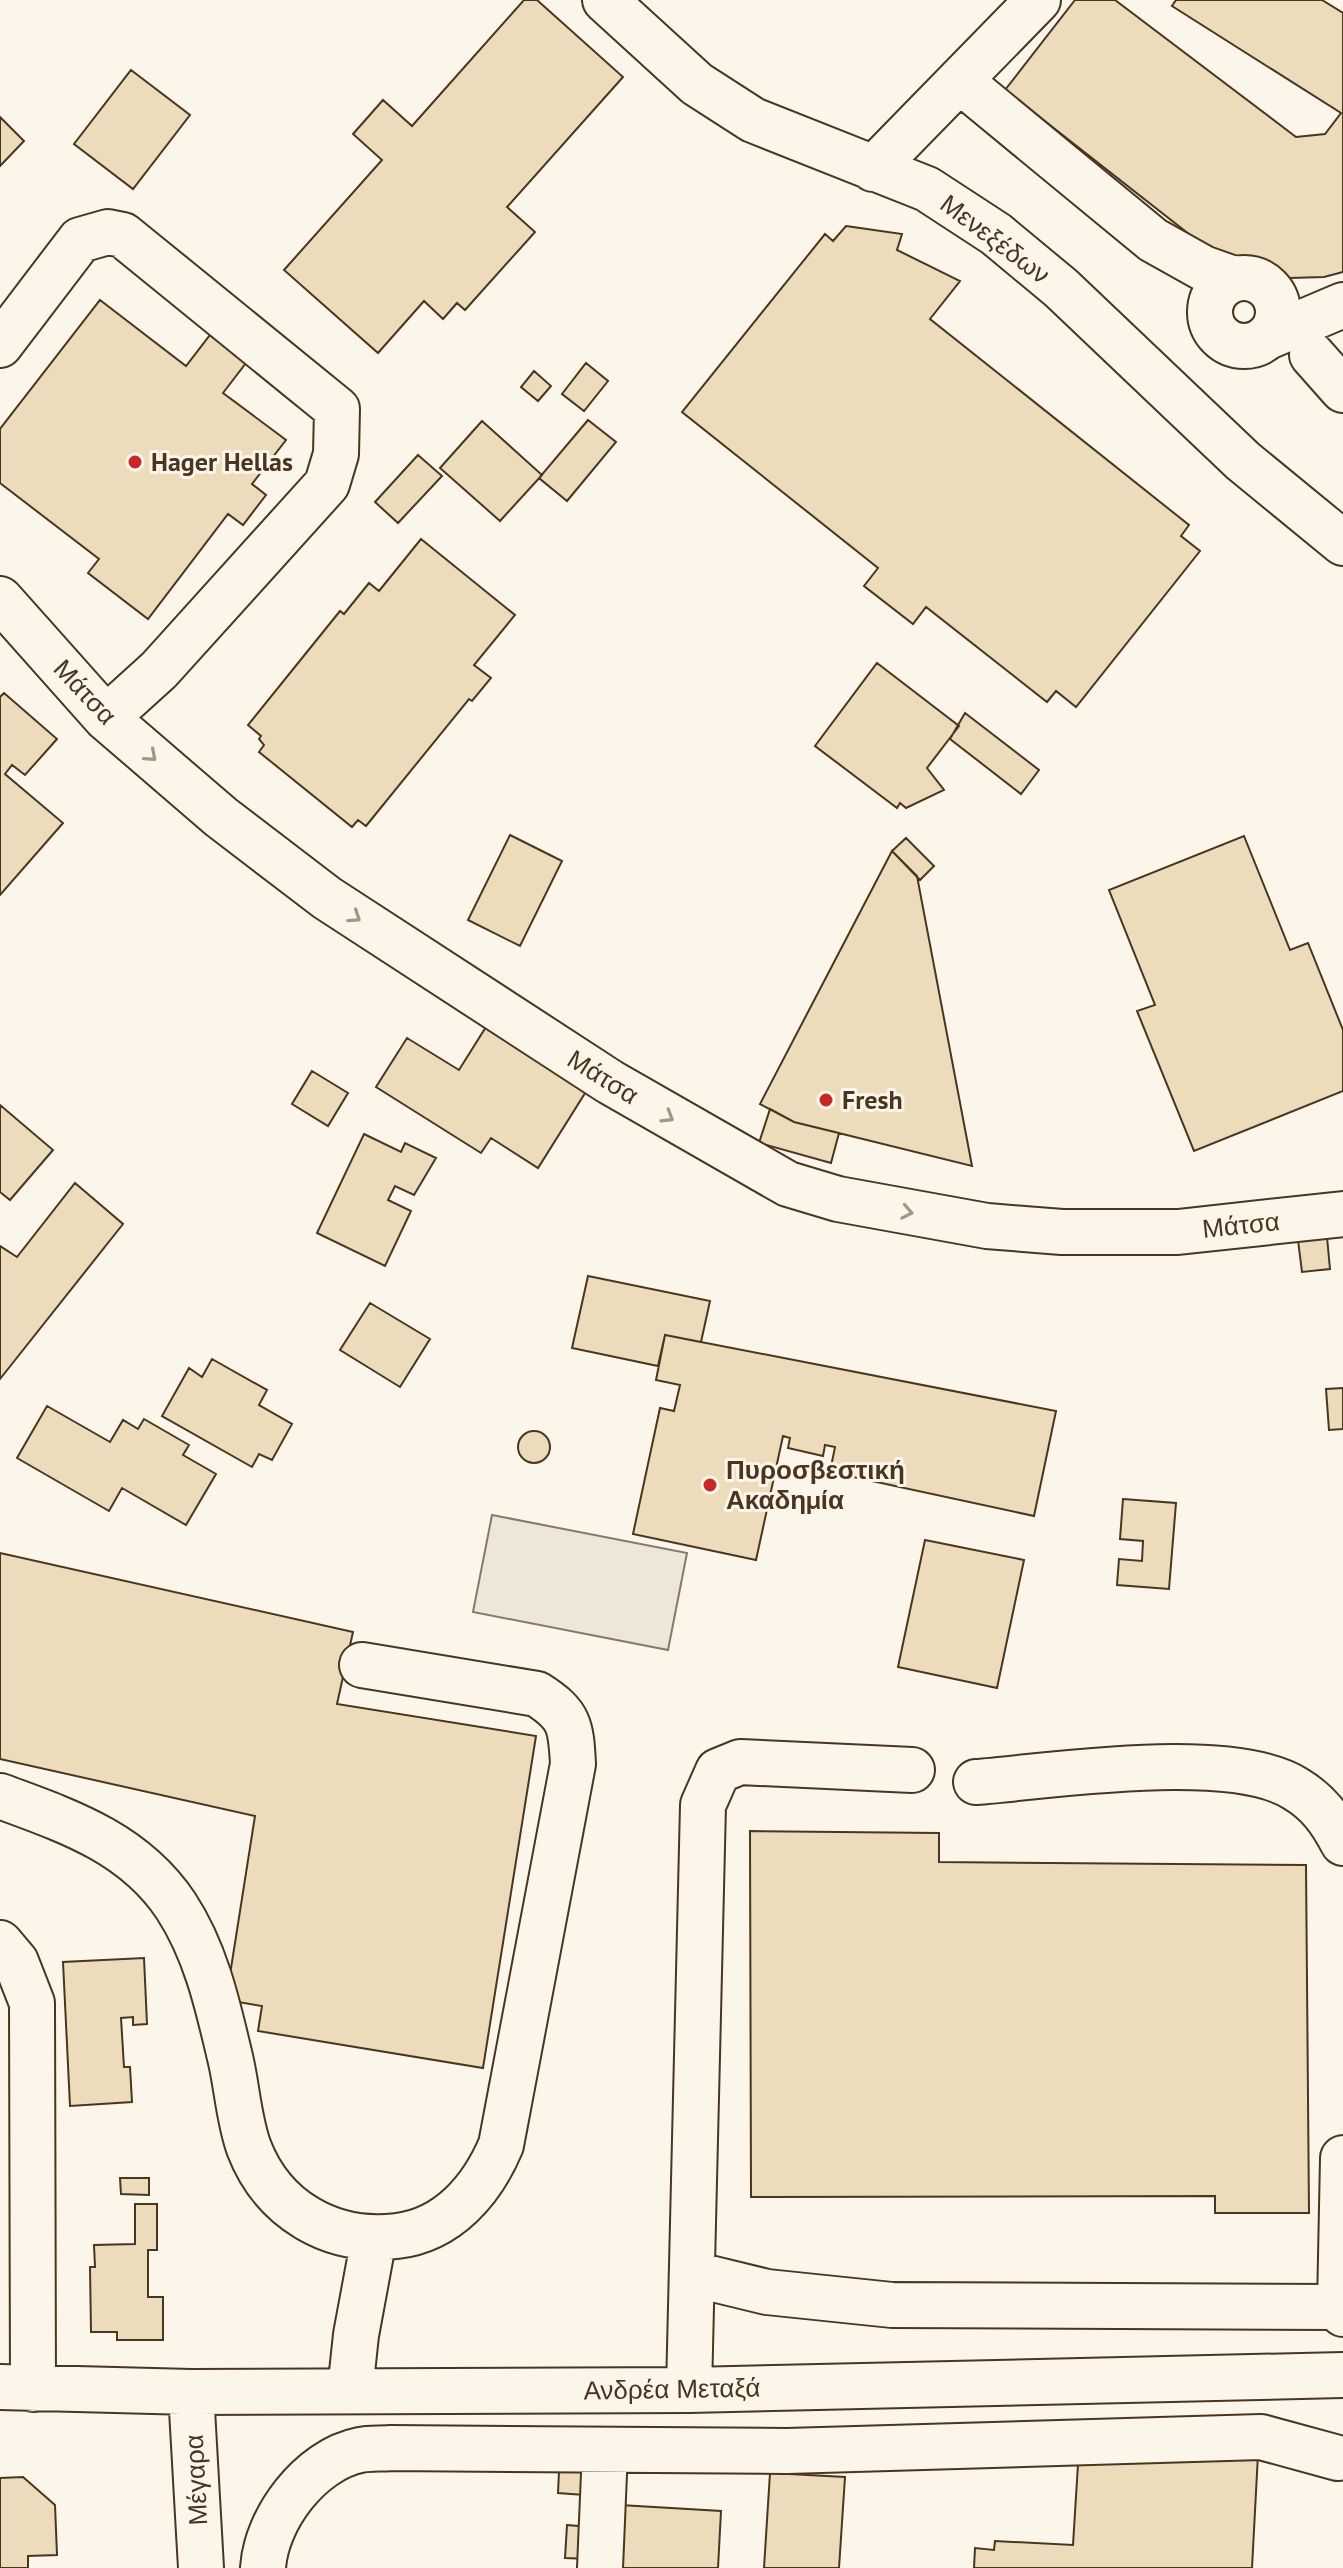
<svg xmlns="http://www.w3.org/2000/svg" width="1343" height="2568" font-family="'PT Sans',sans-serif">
<rect width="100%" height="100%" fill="#fbf6e9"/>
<!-- green -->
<path fill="#ede6d9" stroke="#887966" stroke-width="2" d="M492 1515 687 1553 668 1650 473 1612Z"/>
<!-- building -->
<path fill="#ecdcbc" stroke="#4a3520" stroke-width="2" d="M524 0H537L623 77 507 207 535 232 465 310 457 303 443 319 424 301 378 353 284 270 382 160 353 134 383 100 412 126Z
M1075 0H1115L1296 137 1325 134 1341 113 1172 6 1176 0H1322L1343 13V272L1324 277 1290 278 1217 256 1005 90Z
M131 70 190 115 133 189 74 144Z
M0 117 24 141 0 166Z
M846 226 902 234 897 250 960 281 930 319 1189 525 1181 536 1200 551 1076 707 1056 691 1047 702 926 607 913 624 864 586 878 568 682 412 825 234 833 241Z
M100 300 186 366 210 335 246 363 223 393 286 440 252 484 266 495 243 525 228 514 148 619 88 573 99 559 0 483V429Z
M586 363 608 381 584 411 562 394Z
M534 371 551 386 538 401 521 387Z
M588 420 616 442 567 501 539 478Z
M482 421 542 475 500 521 440 468Z
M418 455 442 476 398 523 375 502Z
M421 539 515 615 474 665 491 678 472 701 469 699 366 826 358 820 352 827 259 752 264 745 259 739 261 736 248 725 340 611 344 614 369 583 379 591Z
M877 663 959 726 927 768 944 790 906 808 900 803 897 808 815 746Z
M4 693 57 739 25 775 12 765 5 774 63 823 0 895V697Z
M965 713 1039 770 1021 794 950 739Z
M510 835 562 861 520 946 468 920Z
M1244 836 1290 950 1308 943 1343 1030V1091L1194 1151 1137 1011 1155 1005 1109 890Z
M906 838 934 866 920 880 892 851Z
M892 851 917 876 972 1166 794 1122 760 1104Z
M486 1027 587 1090 538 1168 491 1138 481 1153 376 1087 407 1038 459 1070Z
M312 1071 348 1093 328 1126 292 1104Z
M0 1105 53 1150 10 1200 0 1192Z
M770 1109 794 1122 839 1133 831 1163 759 1143Z
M364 1134 401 1152 405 1143 436 1158 414 1195 395 1186 388 1200 411 1211 385 1266 317 1233Z
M75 1183 123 1224 0 1379V1246L17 1257Z
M1327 1237 1330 1269 1302 1272 1298 1240Z
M588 1276 710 1301 701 1342 665 1335 658 1366 572 1348Z
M370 1303 430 1339 400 1387 340 1350Z
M665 1335 1056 1411 1034 1516 830 1472 835 1447 825 1445 823 1456 788 1448 790 1438 783 1436 756 1560 633 1534 660 1408 674 1411 680 1385 656 1380Z
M212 1359 267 1390 259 1405 292 1424 272 1460 259 1454 252 1467 162 1416 189 1368 202 1377Z
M1343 1388V1429L1329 1430 1326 1389Z
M47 1406 110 1442 123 1420 138 1429 144 1419 189 1445 183 1455 216 1474 186 1525 122 1488 109 1511 17 1458Z
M518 1447a16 16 0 1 1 32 0a16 16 0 1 1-32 0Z
M1123 1499 1176 1503 1169 1589 1117 1585 1119 1559 1142 1561 1143 1541 1120 1539Z
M925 1540 1024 1560 997 1688 898 1667Z
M0 1553 353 1632 337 1704 536 1736 483 2068 258 2031 262 2006 226 2000 255 1816 0 1759Z
M750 1831 939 1833V1862L1306 1865 1309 2213H1215V2196L751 2197Z
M144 1958 147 2024 133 2025V2017L121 2018 124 2067H130L132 2102 70 2106 63 1962Z
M120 2178H149V2195L121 2194Z
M135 2204H157V2250H148V2297H163V2340H117V2332H91L90 2267H95L94 2245 135 2244Z
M1258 2454 1252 2568H974L975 2548 994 2550 995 2541 1073 2545 1078 2464Z
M559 2471 585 2472 584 2495 558 2493Z
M770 2473 845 2477 839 2568H764Z
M23 2477 55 2505 57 2555 28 2556V2568H0V2478Z
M620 2505 721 2511 718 2568H617Z
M567 2525 590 2527 589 2559 565 2558Z"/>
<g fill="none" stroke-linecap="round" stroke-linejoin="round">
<!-- minor casing -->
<g stroke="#4a3520" stroke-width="48">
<path id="minor" d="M605 0 697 84 753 120 927 189 996 234 1061 288 1243 461 1343 543
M960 81 1153 240 1203 268 1234 279
M873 169 1038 0
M1210 312a34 34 0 1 1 68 0a34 34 0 1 1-68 0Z
M1270 336 1343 305
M0 345 80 240 108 232 123 235 337 409 336 454 327 484 159 670 106 718
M1312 355 1343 390
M0 599 106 718 221 817 327 898 610 1082 788 1184 838 1199 987 1226 1062 1232H1178L1343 1214
M976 1782C1054 1776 1232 1748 1296 1789 1319 1803 1331 1820 1343 1843
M0 1796C68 1821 134 1843 176 1906 205 1950 217 2002 229 2053 237 2083 238 2118 249 2148 273 2210 331 2244 397 2236 448 2230 482 2190 501 2145L573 1764C571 1726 570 1715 537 1694L362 1665
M0 1943 16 1962 32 2003 33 2389
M693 2274 767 2292 892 2305 1340 2307 1343 2314
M1340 2307 1343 2158
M0 2387 191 2392 689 2390 1343 2375
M689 2390 703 1805 718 1771 740 1762 912 1770
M350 2391 356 2335 374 2238
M191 2392 201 2568
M263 2568C266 2519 310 2460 360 2450 370 2448 381 2449 391 2448L787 2451 1261 2437 1338 2458
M600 2568 605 2450"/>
</g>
<!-- minor -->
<use href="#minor" stroke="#fbf6e9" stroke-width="44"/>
</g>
<!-- one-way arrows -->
<defs><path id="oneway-chevron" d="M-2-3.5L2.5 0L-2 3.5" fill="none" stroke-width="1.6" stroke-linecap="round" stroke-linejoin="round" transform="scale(2)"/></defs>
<g stroke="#a29684">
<use href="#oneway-chevron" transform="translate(151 756) rotate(41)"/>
<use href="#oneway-chevron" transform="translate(355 917) rotate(34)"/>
<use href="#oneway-chevron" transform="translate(668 1117) rotate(31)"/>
<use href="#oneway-chevron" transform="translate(907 1212) rotate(11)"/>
</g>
<!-- markers -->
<g fill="#c62828" stroke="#fbf6e9" stroke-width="3">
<circle cx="135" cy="462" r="8"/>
<circle cx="826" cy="1100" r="8"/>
<circle cx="710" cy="1485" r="8"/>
</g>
<g text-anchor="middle" stroke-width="6" stroke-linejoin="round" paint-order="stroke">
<!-- street labels -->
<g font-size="26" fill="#4a3520" stroke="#fbf6e9">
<text transform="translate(995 239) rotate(37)" y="9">Μενεξέδων</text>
<text transform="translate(85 692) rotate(47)" y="9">Μάτσα</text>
<text transform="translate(603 1077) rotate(32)" y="9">Μάτσα</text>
<text transform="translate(1241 1225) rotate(-6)" y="9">Μάτσα</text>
<text transform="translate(672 2389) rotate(-1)" y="9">Ανδρέα Μεταξά</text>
<text transform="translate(196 2480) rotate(-93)" y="9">Μέγαρα</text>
</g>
<!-- poi labels -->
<g font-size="26" font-weight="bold" fill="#4a3520" stroke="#fbf6e9" text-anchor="start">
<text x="151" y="471">Hager Hellas</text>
<text x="842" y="1109">Fresh</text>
<text x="726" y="1479">Πυροσβεστική<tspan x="726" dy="30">Ακαδημία</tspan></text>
</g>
</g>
</svg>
